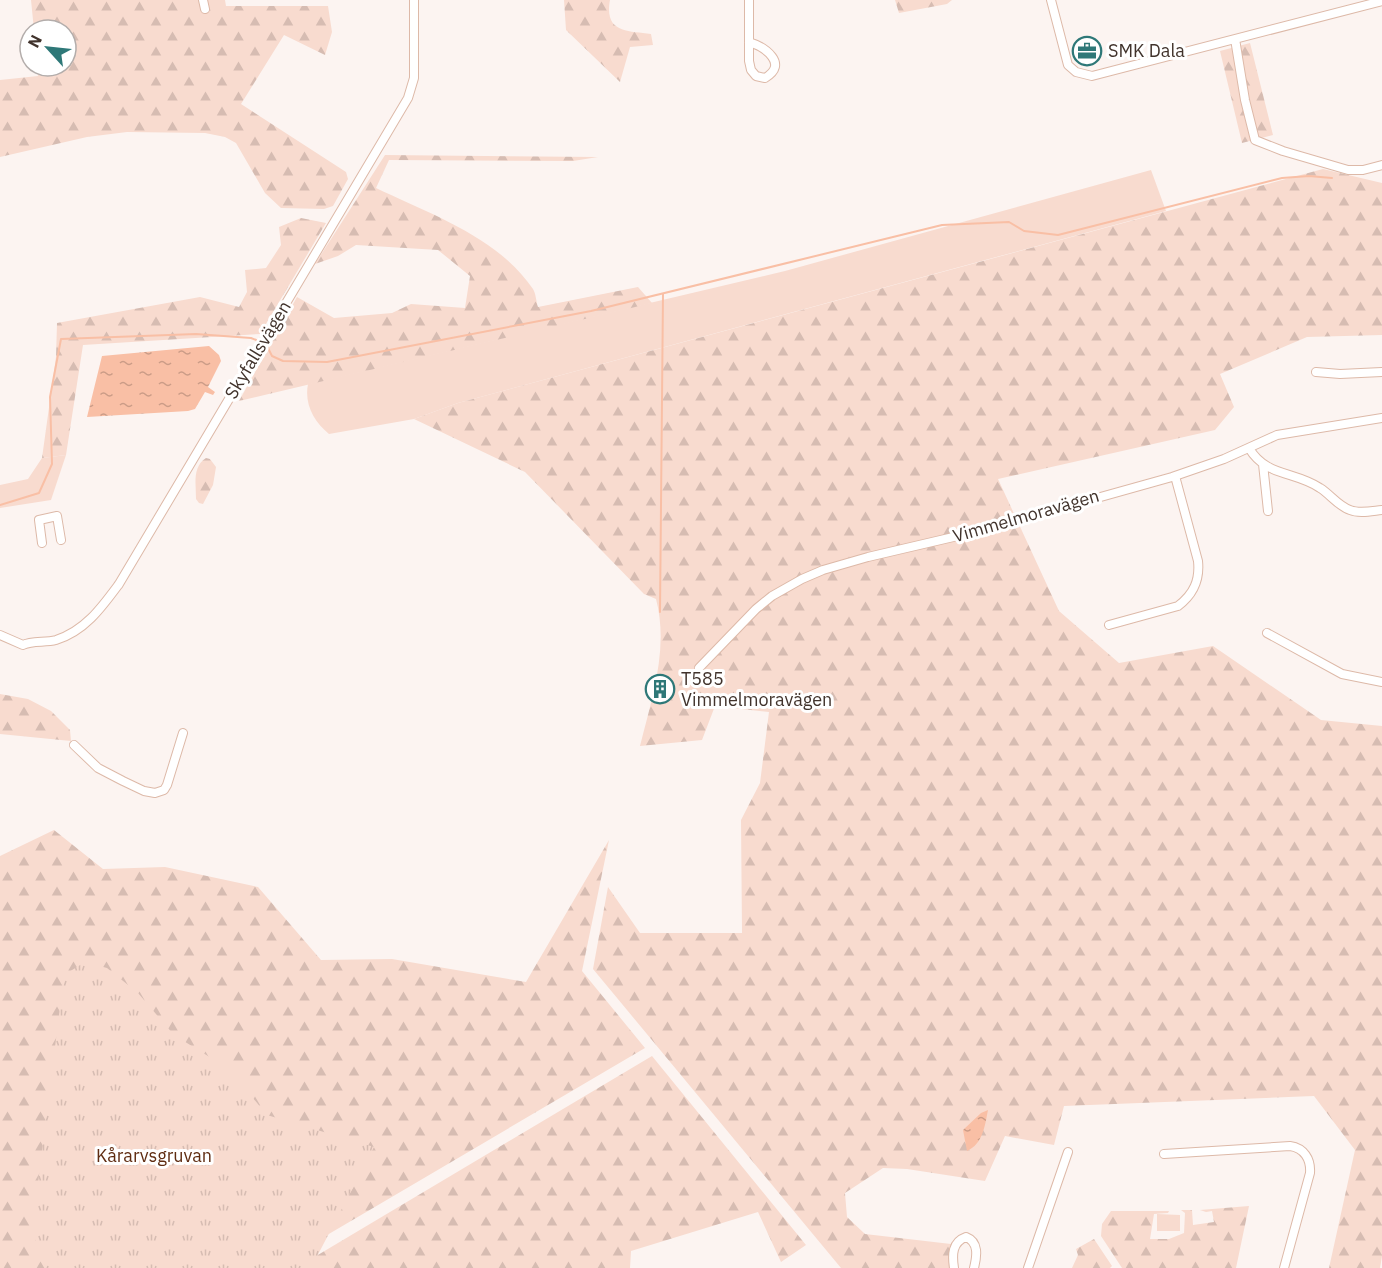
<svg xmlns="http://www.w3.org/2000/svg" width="1382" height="1268" font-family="'IBM Plex Sans',sans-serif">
<defs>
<pattern id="forest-firs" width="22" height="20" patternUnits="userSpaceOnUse" patternTransform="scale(1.5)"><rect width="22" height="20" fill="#f8dbcf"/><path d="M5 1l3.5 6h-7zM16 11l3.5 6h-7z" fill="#d6bcb2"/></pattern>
<pattern id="park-tufts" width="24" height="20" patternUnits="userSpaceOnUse" patternTransform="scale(1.5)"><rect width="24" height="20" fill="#f8dbcf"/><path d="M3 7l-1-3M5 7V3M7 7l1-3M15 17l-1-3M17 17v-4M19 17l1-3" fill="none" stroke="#d6bcb2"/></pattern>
<pattern id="water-ripples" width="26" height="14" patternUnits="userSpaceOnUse" patternTransform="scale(1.5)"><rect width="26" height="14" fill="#f9bfa5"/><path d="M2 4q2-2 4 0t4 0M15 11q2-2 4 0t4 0" fill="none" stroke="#cb9c87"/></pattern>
</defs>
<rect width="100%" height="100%" fill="#fcf4f1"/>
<!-- grass -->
<path fill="#f8dbcf" d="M1151 170 1166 211 458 403 414 419 329 434C314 422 304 404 308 384L785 271Z
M66 455 51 500 0 508V485L28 479 42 458Z
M1157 1214 1180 1215V1231H1157Z"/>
<!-- forest -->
<path fill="url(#forest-firs)" d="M31 0H225L226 6H328L332 32 325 55 284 35 241 104 346 172 348 179 333 206 324 209 281 208 265 193 236 143 225 137 205 133 127 132 87 137 0 157V80L38 76 37 66H66V30H34Z
M564 0H610C604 33 627 31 651 34L653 45 630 47 620 82 566 30Z
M895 0H952L947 4 899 13Z
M1250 43 1273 135 1242 143 1220 51Z
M385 155 598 157 573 161 389 160 376 188C430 214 498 237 533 289 536 294 536 301 538 307L638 287 652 303 239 401 297 297 334 318 392 313 411 304 465 308 470 276 438 250 356 245 338 256 315 264Z
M1323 169 1382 183V335L1307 337 1220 374 1234 407 1215 430 998 479 1059 611 1119 663 1213 646 1321 720 1382 726V1256L1380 1268H1329L1355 1150 1314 1096 1064 1106 1054 1145 1005 1136 985 1181 907 1169 883 1168 845 1193 847 1217 865 1234 951 1244 955 1268H841L593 969 608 887 640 933H742L741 820 760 783 769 712 715 706 702 740 640 746C652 698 669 648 656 599L644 594 525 472 414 419 458 403Z
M301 218 326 223 260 334 83 345 66 455 42 458 56 357 57 323 200 297 239 307 247 292 245 270 266 268 281 245 279 227Z
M206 458 210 459 216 467 213 485 203 504 199 503 196 499C196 484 192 467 206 458Z
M0 694 28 699 51 711 70 730 71 741 0 734Z
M54 830 103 869 165 867 258 887 321 960 392 959 526 982 609 840 582 971 645 1048 271 1268H0V856Z
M652 1056 806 1245 781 1262 758 1212 631 1251 630 1268H296Z
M1249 1206 1236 1268H1122L1101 1236 1102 1224 1111 1211H1169L1168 1213 1154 1214 1150 1239H1169L1184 1233 1185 1213 1181 1210H1192L1193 1225 1214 1222 1212 1211 1206 1212 1200 1210Z
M1094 1239 1112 1266 1110 1268H1072L1078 1255 1076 1249Z"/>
<!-- park -->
<path fill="url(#park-tufts)" d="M85 962 107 968 138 993 174 1035 229 1069 267 1115 374 1147 311 1268H46L32 1231 64 975Z"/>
<!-- water -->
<path fill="url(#water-ripples)" d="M209 346 219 355 221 361 208 387 215 392 213 395 205 392 195 409 188 411 87 417 102 356Z
M988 1110C985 1125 983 1144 967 1151L963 1130 981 1113Z"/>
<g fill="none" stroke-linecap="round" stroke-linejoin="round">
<!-- stream -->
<path stroke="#f9bfa5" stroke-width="2" d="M0 505 39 493 52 464 50 397 61 339 196 334 251 338 266 344 272 356 283 361 327 362 591 311 942 225 1009 222 1024 231 1058 235 1282 178 1309 176 1332 178
M660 612 663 294"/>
<!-- minor casing -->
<g stroke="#ddb9a8" stroke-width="10">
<path id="minor" d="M203 0 205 9
M749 0V61L751 70 756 76 765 78C789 64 765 47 749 42
M1051 0 1068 65 1076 72 1092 76 1382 1
M1235 39 1245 100 1255 140 1283 151 1348 170H1363L1382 165
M1316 372 1340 374 1382 372
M1249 448C1266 477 1295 471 1320 488 1330 494 1338 506 1350 510 1359 514 1372 511 1382 510
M1263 464 1268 511
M42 543 39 520 57 516 61 540
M1109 625 1178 606C1194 594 1200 580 1198 561L1175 476
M1267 633 1342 674 1382 682
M0 635 23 645C32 640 45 643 56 640 85 631 102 607 119 584L408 98 414 78V0
M699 668 756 609 772 596 802 579 823 570 868 557 979 531 1172 477 1224 459 1277 435 1382 418
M74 745 98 768 123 781 144 791 155 793 164 790 167 785 183 733
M1164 1154 1290 1146C1304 1148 1311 1159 1310 1173L1284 1268
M954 1268C952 1255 952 1242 966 1237 979 1242 977 1256 974 1268
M1028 1268 1068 1152"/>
</g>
<!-- minor -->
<use href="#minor" stroke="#fff" stroke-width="8"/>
</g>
<!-- icons -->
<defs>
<g id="office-ring" transform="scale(1.5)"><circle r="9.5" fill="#fff" stroke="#2e7878" stroke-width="1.5"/><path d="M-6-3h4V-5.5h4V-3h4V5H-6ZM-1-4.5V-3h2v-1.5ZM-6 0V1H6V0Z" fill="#2e7878"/></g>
<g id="building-ring" transform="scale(1.5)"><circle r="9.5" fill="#fff" stroke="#2e7878" stroke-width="1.5"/><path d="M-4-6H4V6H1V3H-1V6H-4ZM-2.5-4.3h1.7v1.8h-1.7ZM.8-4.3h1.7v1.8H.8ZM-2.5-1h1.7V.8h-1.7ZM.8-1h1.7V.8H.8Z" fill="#2e7878"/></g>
</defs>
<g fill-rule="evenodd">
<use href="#office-ring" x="1087" y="51"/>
<use href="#building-ring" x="660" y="689"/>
</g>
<g text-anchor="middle" stroke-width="6" stroke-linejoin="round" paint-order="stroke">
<!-- poi labels -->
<g font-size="18" fill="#41332c" stroke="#fff" text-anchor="start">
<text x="1108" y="57">SMK Dala</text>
<text x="681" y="685">T585<tspan x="681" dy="21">Vimmelmoravägen</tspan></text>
</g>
<!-- street labels -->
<g font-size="18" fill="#41332c" stroke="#fff">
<text transform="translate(258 350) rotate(-59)" y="6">Skyfallsvägen</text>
<text transform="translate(1026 516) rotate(-16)" y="6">Vimmelmoravägen</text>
</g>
<!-- park labels -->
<g font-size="18" fill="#5f2c11" stroke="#fff">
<text x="154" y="1162">Kårarvsgruvan</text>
</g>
</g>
<!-- north arrow -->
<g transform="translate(48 48) rotate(297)"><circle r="28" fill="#ffffff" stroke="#b3adab" stroke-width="1.5"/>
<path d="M0-4.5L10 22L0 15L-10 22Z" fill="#2e7878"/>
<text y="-9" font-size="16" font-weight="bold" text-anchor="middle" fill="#41332c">N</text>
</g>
</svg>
